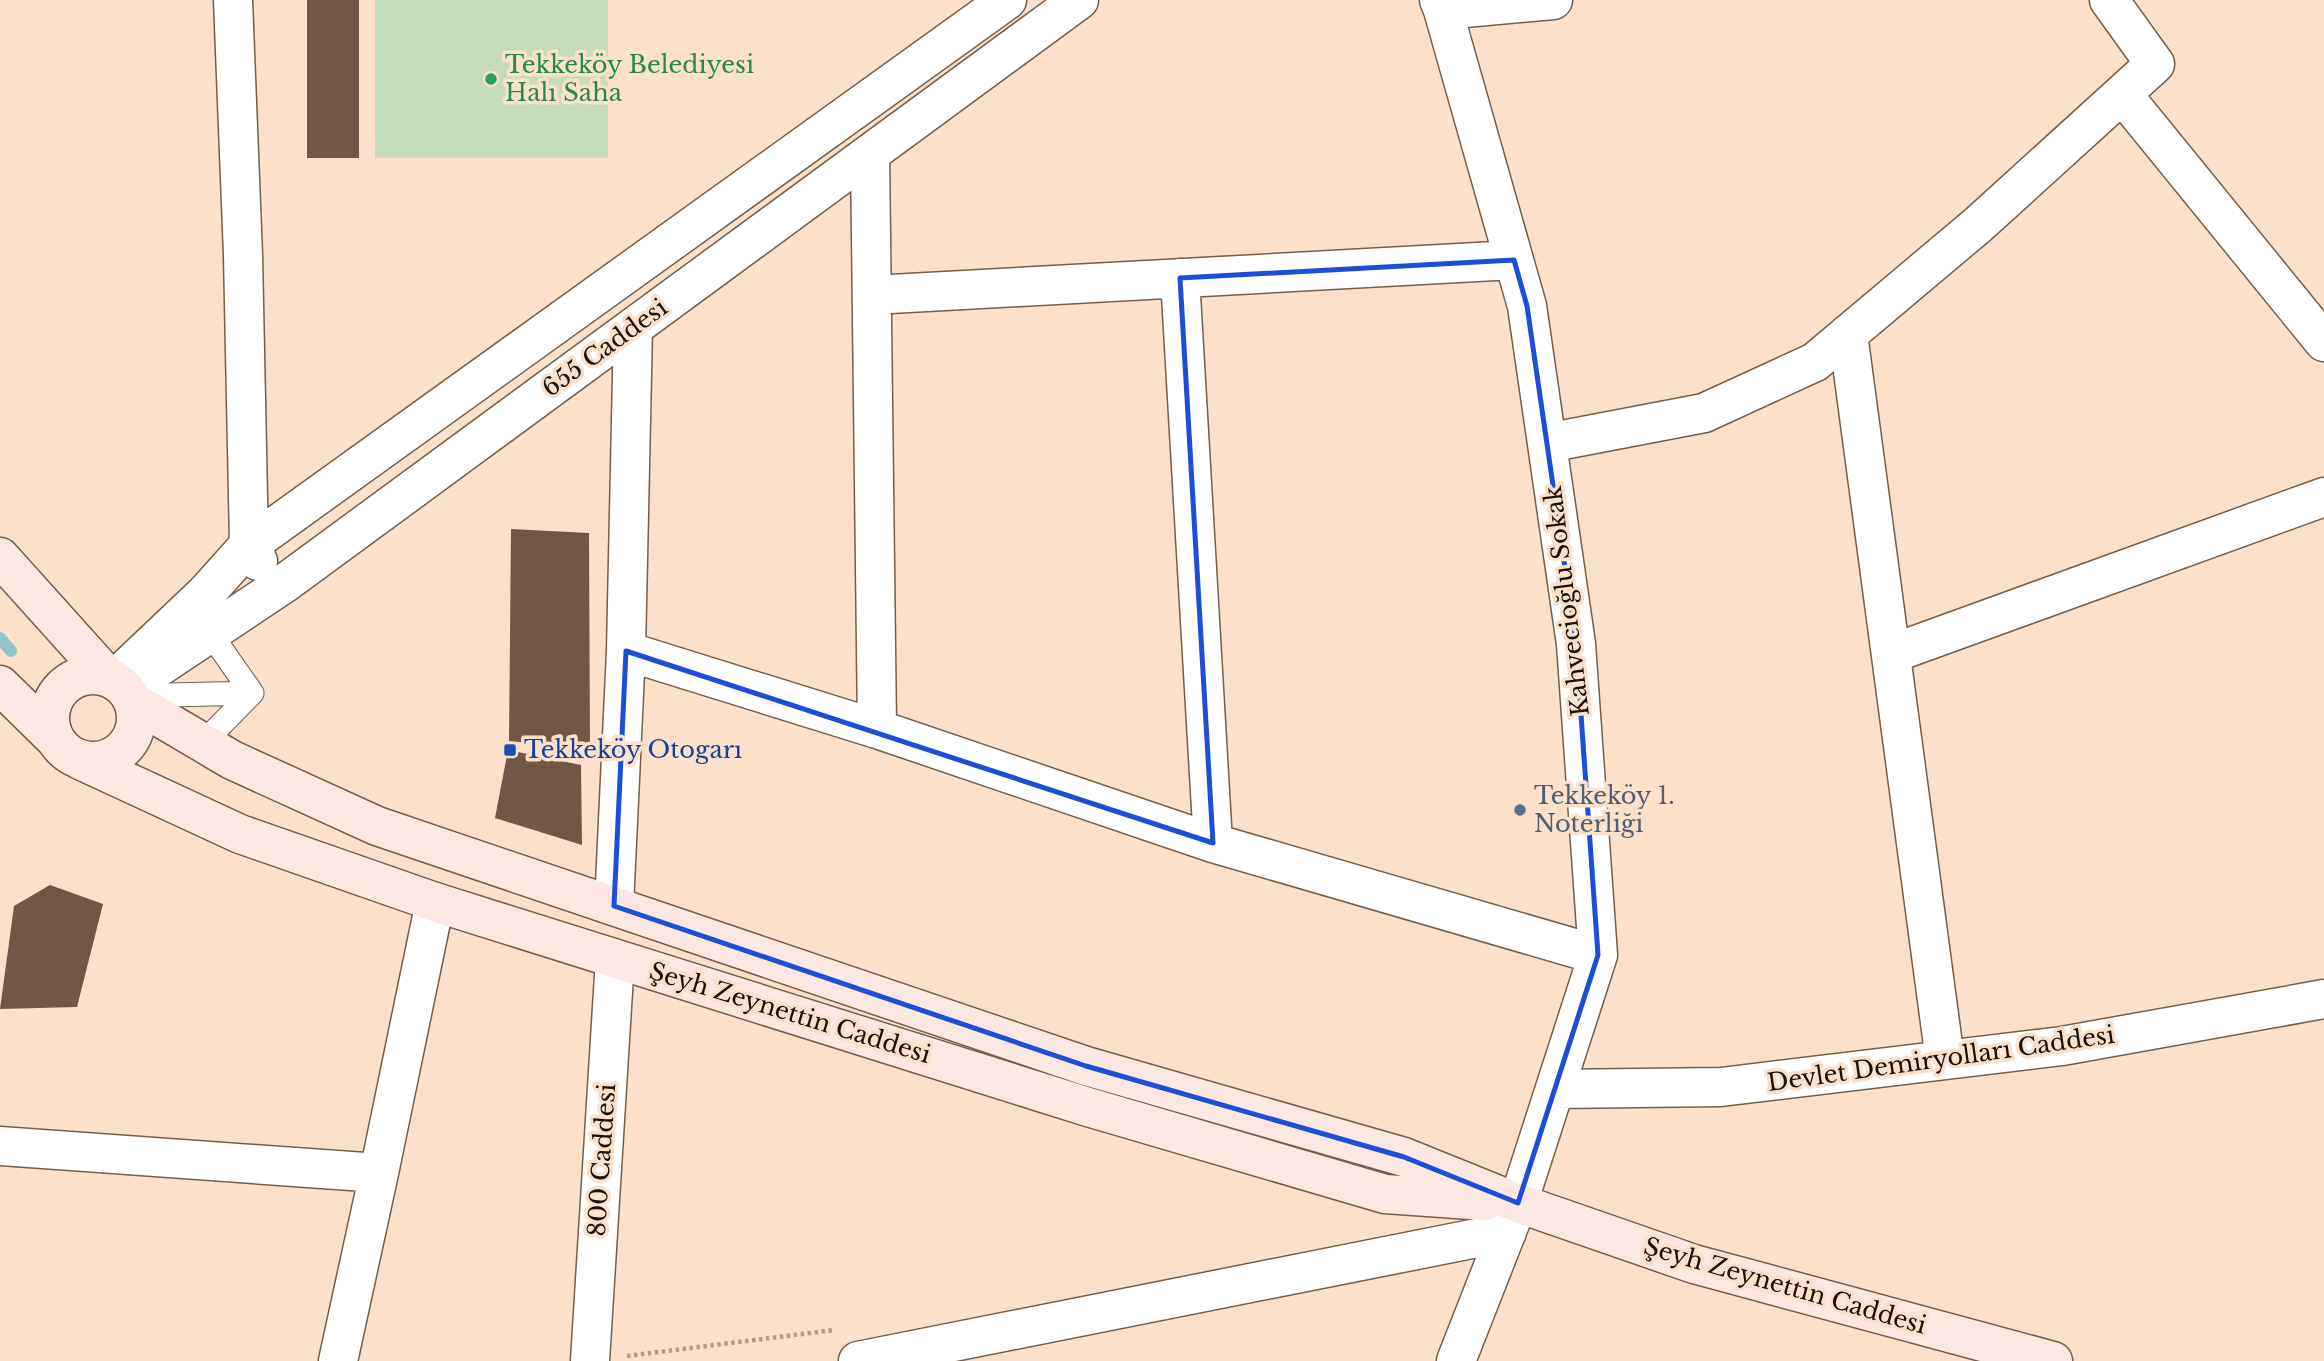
<svg xmlns="http://www.w3.org/2000/svg" width="2324" height="1361" font-family="'Libre Baskerville',serif">
<rect width="100%" height="100%" fill="#fbe1cb"/>
<!-- green -->
<path fill="#c7dbbd" d="M375 0H608V158H375Z"/>
<g fill="none" stroke-linecap="round" stroke-linejoin="round">
<!-- stream -->
<path stroke="#90c6c8" stroke-width="12" d="M0 638 11 651"/>
</g>
<!-- building -->
<path fill="#715748" d="M307 0H359V158H307Z
M511 529 589 533 590 749 509 741Z
M508 750 581 765 582 845 495 818Z
M50 885 103 904 77 1007 0 1009 14 906Z"/>
<g fill="none" stroke-linecap="round" stroke-linejoin="round">
<!-- lane casing -->
<g stroke="#755f4b" stroke-width="25">
<path id="lane" d="M210 633 252 693
M131 696 252 693
M203 743 252 693"/>
</g>
<!-- street casing -->
<g stroke="#755f4b" stroke-width="41">
<path id="street" d="M233 0 243 255 249 545 258 561
M1439 0 1443 10 1527 306 1576 644 1598 955 1518 1203 1456 1361
M1443 10 1553 0
M2122 94 2324 342
M870 154 877 729
M1180 278 1213 843
M872 295 1514 260
M1848 334 1945 1060
M1547 443 1704 413 1815 362 1979 224 2155 64 2109 0
M626 651 877 729 1213 843 1598 955
M1891 654 2324 497
M129 666 206 593 249 545 1007 0
M126 689 285 583 1079 0
M614 906 626 651 633 328
M1555 1089 1721 1087 2062 1046 2324 999
M0 1146 379 1173
M338 1361 379 1173 435 902
M590 1361 615 959
M858 1361 1507 1232"/>
</g>
<!-- secondary casing -->
<g stroke="#755f4b" stroke-width="41">
<path id="secondary" d="M0 557 107 676
M50 718a43 43 0 1 1 86 0a43 43 0 1 1-86 0Z
M0 685 54 738
M134 702 232 760 377 826 1086 1066 1404 1157 1518 1203 1694 1264 2053 1361
M80 760 240 834 435 902 1088 1107 1385 1194 1485 1201"/>
</g>
<!-- path -->
<path stroke="#b19d8b" stroke-width="4.5" stroke-dasharray="3.5 3.5" stroke-linecap="butt" d="M627 1356 834 1330"/>
<!-- lane -->
<use href="#lane" stroke="#fff" stroke-width="23"/>
<!-- street -->
<use href="#street" stroke="#fff" stroke-width="38"/>
<!-- secondary -->
<use href="#secondary" stroke="#fce8e3" stroke-width="38"/>
</g>
<!-- marked area -->
<path fill="none" stroke="#1d4ed8" stroke-width="5" stroke-linejoin="round" d="M1514 260 1527 306 1576 644 1598 955 1518 1203 1404 1157 1086 1066 614 906 626 651 1213 843 1180 278Z"/>
<!-- markers -->
<circle fill="#2e9e5b" stroke="#fbe1cb" stroke-width="2.5" cx="491" cy="79" r="7"/>
<rect fill="#1a4fb4" stroke="#fbe1cb" stroke-width="2.5" x="503" y="743" width="14" height="14" rx="3.5"/>
<circle fill="#5c6f8a" stroke="#fbe1cb" stroke-width="2.5" cx="1520" cy="810" r="7"/>
<g text-anchor="middle" stroke-width="7" stroke-linejoin="round" paint-order="stroke">
<!-- leisure labels -->
<g font-size="24" fill="#27864d" stroke="#fbe1cb" text-anchor="start">
<text x="505" y="73">Tekkeköy Belediyesi<tspan x="505" dy="28">Halı Saha</tspan></text>
</g>
<!-- street labels -->
<g font-size="24" fill="#191008" stroke="#fbe1cb">
<text transform="translate(605 348) rotate(-36)" y="8">655 Caddesi</text>
<text transform="translate(1567 601) rotate(-97)" y="8">Kahvecioğlu Sokak</text>
<text transform="translate(790 1013) rotate(17)" y="8">Şeyh Zeynettin Caddesi</text>
<text transform="translate(1941 1059) rotate(-8)" y="8">Devlet Demiryolları Caddesi</text>
<text transform="translate(602 1160) rotate(-86)" y="8">800 Caddesi</text>
<text transform="translate(1785 1286) rotate(16)" y="8">Şeyh Zeynettin Caddesi</text>
</g>
<!-- transit labels -->
<g font-size="24" fill="#164399" stroke="#fbe1cb" text-anchor="start">
<text x="524" y="758">Tekkeköy Otogarı</text>
</g>
<!-- service labels -->
<g font-size="24" fill="#4e5e75" stroke="#fbe1cb" text-anchor="start">
<text x="1534" y="804">Tekkeköy 1.<tspan x="1534" dy="28">Noterliği</tspan></text>
</g>
</g>
</svg>
